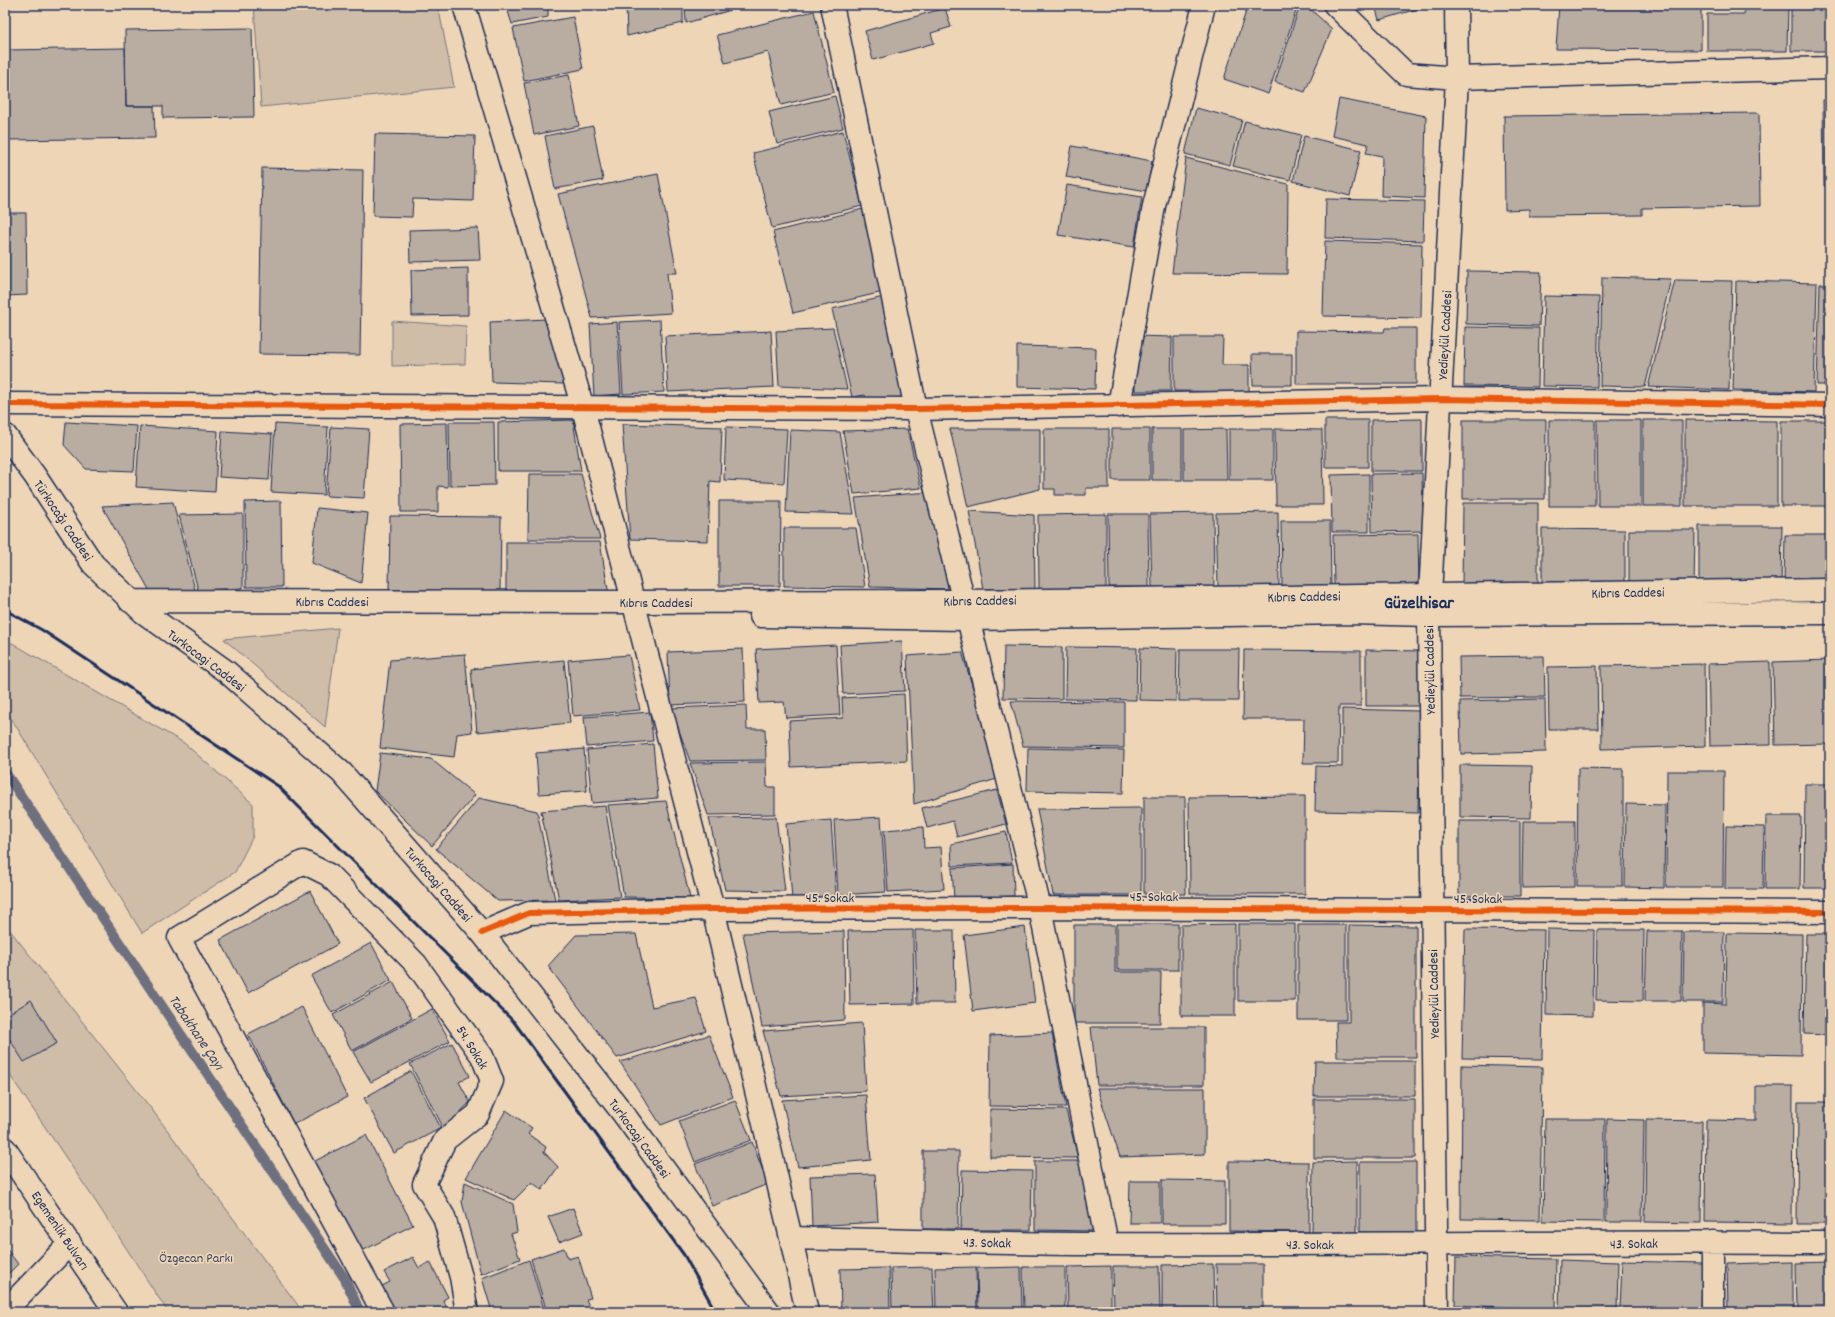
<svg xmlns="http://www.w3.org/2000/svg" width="1835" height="1317" font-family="Dekko,sans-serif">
<rect width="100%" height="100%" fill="#edd5b5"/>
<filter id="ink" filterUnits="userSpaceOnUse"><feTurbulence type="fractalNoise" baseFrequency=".025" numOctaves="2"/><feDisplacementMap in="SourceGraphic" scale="8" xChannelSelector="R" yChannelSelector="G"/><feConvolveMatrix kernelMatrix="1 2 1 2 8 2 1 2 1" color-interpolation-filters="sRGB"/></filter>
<g filter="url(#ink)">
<!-- green -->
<path fill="#cfbda8" stroke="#757683" d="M254 5H438L454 87 261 107Z
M392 321 466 326 465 364 392 366Z
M338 628 325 727 224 639Z
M5 639 184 743 253 804V836L235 872 142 933 5 708Z
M5 924 153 1111 303 1312H168L96 1202 5 1068Z"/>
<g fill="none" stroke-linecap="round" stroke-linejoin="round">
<!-- stream -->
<path stroke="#6e7080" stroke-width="10" d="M5 772 345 1279 360 1312"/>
</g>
<!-- building -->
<path fill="#b9aca0" stroke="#1b2f5e" d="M506 5H548V17L512 24Z
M626 5H683V23L627 36Z
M685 5H731V10L686 23Z
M1248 5H1298L1268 94 1224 79Z
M1300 5H1306L1332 29 1305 92 1275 82Z
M1375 5H1431L1379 20Z
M1559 5H1701V50L1556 49Z
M1744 5H1788L1787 51H1707V14H1744Z
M1791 5H1830V51H1791Z
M945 8 951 27 931 33 934 43 873 60 865 31Z
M814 11 834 92 781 105 768 52 725 63 717 35Z
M573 17 583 69 524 81 513 28Z
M252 28 254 117 163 118V106H126L125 30Z
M125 48 126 106H154L155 138 5 140V50Z
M569 75 579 126 534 135 524 83Z
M835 96 843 128 777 144 769 112Z
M1339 99 1426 116 1424 198 1381 196 1382 156 1366 153 1368 144 1332 136Z
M1823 100H1830V186H1824Z
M1196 108 1242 120 1230 165 1185 154Z
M1759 113 1760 206 1642 208V215L1529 216V209L1505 210 1504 116Z
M1245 121 1301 135 1290 180 1233 166Z
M593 126 603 180 555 189 545 136Z
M843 131 862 206 772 228 753 153Z
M375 134 475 136 473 201 413 199 412 217 373 216Z
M1304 136 1361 150 1350 196 1293 181Z
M1072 146 1152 161 1147 191 1066 177Z
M1186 158 1288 184 1287 274 1172 273Z
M262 168 363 170 360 355 259 354Z
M658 174 677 273H667L671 313 592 318 558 194Z
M1067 185 1142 197 1134 247 1058 235Z
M1326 199 1424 201 1423 241 1325 238Z
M863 209 883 292 793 313 773 232Z
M5 213H26L27 295 5 296Z
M478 228 480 260 410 262 409 230Z
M1325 241 1422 244 1421 318 1323 316Z
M468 268V315L412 316 411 270Z
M1467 271 1541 272 1539 326 1466 324Z
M1602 277 1671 279 1645 387 1600 386Z
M1675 280 1732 281 1729 390 1648 387Z
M1736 281 1817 283 1814 392 1733 390Z
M1820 284H1830V385H1817Z
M888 296 909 384 899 400 867 401 865 395 852 397 832 309Z
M1544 296 1599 297 1597 387 1542 386Z
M546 319 564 384 492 382 490 322Z
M660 320 664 392 623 394 619 322Z
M617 322 621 394 594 396 590 324Z
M1465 327 1539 328 1538 387 1464 386Z
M833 328 847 389 779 386 776 331Z
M1385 328H1416V384H1296V331L1384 332Z
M771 331 774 387 668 392 665 336Z
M1135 336 1172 337 1171 391H1135Z
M1174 337H1223L1222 365H1249V392L1174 391Z
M1017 346 1096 348 1095 389 1017 387Z
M1252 354H1292V385H1253Z
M1422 419V471H1371V420Z
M573 420 581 471H498V422Z
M1325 420H1368V467H1325Z
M1463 420H1546L1545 499H1463Z
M1549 420H1595V506H1549Z
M1597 420H1641V506H1598Z
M1643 420H1682V506H1643Z
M1685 420 1777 421V506H1685Z
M1781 421H1830V506H1781Z
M66 422 137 426 134 471 86 469 64 445Z
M449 422H494L495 485 450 486Z
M447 423 448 487 438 486V512H401L400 424Z
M275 424 328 427 324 495 271 492Z
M622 424 722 427 720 482 710 481 708 541 630 539Z
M140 426 218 431 215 492 136 487Z
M331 427 369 429 364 498 326 496Z
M726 427 787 429 784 483 724 480Z
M907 429 921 488 854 494 843 431Z
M950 429H1040V489L968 507Z
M1044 429H1109V488H1086V495H1055V489H1044Z
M1112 429H1150V480H1112Z
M1152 429H1182V480H1152Z
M1226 429 1227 480H1184V430Z
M1229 429H1273V480H1229Z
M1275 429 1322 430 1323 505H1276Z
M790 430 840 432 854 514 786 512Z
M222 431 272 434 269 480 219 477Z
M1422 473 1423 531 1372 532 1371 474Z
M529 474H581L600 539H528Z
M1369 474V532H1332L1331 475Z
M931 492 951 589 870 587 855 498Z
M281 501 282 587H246L245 502Z
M719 501H781L780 586H719Z
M173 502 195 590 151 593 102 506Z
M1463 503H1538V588H1462Z
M317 508 368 513 361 583 312 563Z
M969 511 1034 515 1035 589H983Z
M1278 512 1279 586 1218 587 1216 513Z
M1213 513 1214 587H1152L1150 514Z
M243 514V588L198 590 179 515Z
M1106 514V588L1039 589 1038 515Z
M1108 514H1148L1149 587H1109Z
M390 516 501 517 500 593 389 592Z
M1281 521H1330L1331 586H1282Z
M1699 526H1782L1781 586 1699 585Z
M784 528H856L865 587 784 586Z
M1542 529 1625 530V589H1542Z
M1629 530H1695L1694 590 1629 589Z
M1418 534 1419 584 1334 586 1333 535Z
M1785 535H1830V584H1784Z
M506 542H600L609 595 506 593Z
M902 641 905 691 843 694 840 645Z
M836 645 840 715 786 718 784 702 759 703 756 649Z
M1004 646 1062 647V699L1003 698Z
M1066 647 1137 648 1136 700 1065 699Z
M1140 648 1177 649 1176 701 1139 700Z
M743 649 745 702 670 705 668 652Z
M1180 649H1239L1238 701H1179Z
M1244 650 1361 651V706H1339L1338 763H1303L1304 719H1243Z
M1366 650 1422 651 1421 706H1366Z
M962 652 1000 778 914 804 907 656Z
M465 654 472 732 457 734 454 757 380 748 390 660Z
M629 655 640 710 573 716 568 660Z
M1544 656 1545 697 1460 698 1459 657Z
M564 660 570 723 477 732 471 669Z
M1830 660V744L1775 745 1773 662Z
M1770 662 1771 745 1710 746 1708 664Z
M1704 664 1705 746 1602 749 1601 666Z
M1597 666 1598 729H1549L1548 667Z
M904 694 907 761 791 767 789 721 843 718 842 698Z
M1545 699 1546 752 1461 754 1460 701Z
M1011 701 1124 702V748L1023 746Z
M746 705 747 729H765L766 760 690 761 671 708Z
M1342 709 1420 711 1418 813 1315 811 1316 766 1342 767Z
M650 712 653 741 587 747 584 717Z
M653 744 658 798 592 803 587 750Z
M1028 748 1124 750 1123 793 1027 791Z
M584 749 587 791 539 794 536 753Z
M380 753 431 759 475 795 432 846 375 791Z
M766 762 767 787H775V814L708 815 690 763Z
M1460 765 1532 766 1531 818 1460 817Z
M1578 768 1623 769V886H1577Z
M1667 771H1724L1723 887H1666Z
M1805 784H1830V888H1804Z
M997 790 1006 824 957 837 953 821 927 828 922 808Z
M1305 796V894H1190L1189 797Z
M1144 797H1185L1186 894H1144Z
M479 798 537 811 555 900 498 901 436 849Z
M666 801 690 898 624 897 608 805Z
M1626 804 1665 805 1664 888 1625 887Z
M605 806 620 897 559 900 541 811Z
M1141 808V895H1053L1037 809Z
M1766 816H1801L1800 889H1765Z
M776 817 785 891 725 890 709 818Z
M881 817 886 892 838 895 834 820Z
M831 820 836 895 792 899 786 824Z
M1459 821H1520V896H1459Z
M1523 821H1575V887L1522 888Z
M1726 826 1764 827 1763 889H1725Z
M923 827 924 848 941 847 944 889 888 892 884 830Z
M1006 832 1012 863 952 866 951 844Z
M1013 864 1014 896 954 899 952 868Z
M310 891 338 944 248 993 220 940Z
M1117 924H1178V970H1117Z
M1235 924V1016H1181V925Z
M1238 924H1295V1001H1238Z
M1074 925H1115V972H1161L1160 1023H1074Z
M1298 925H1346V1020H1298Z
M1349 925 1416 926V1057H1337L1336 1022H1349Z
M1025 927 1035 1003 973 1011 964 935Z
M1465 929 1544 930 1542 1059 1462 1058Z
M1547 929 1594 930 1593 1016 1546 1015Z
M913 930 914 1004 850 1005 848 931Z
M915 930H954L955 1003H917Z
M1597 930H1644L1643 1001 1596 1000Z
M844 931 845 1020 762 1027 743 933Z
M1647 931H1682L1681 1001H1645Z
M1684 932H1724L1723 1002H1683Z
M1727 933 1802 934 1801 1055 1703 1053V1003L1726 1004Z
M636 934 652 1007 696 998 706 1031 617 1058 548 966 576 935Z
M1806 934H1830V1035L1804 1034Z
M371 943 391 980 332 1013 311 976Z
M393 982 412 1018 352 1051 333 1015Z
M31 1000 57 1043 24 1062 5 1032V1016Z
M302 1007 347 1097 294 1124 248 1034Z
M432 1009 450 1041 371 1082 353 1052Z
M862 1023 866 1091 781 1096 763 1031Z
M1091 1027H1204V1085H1097Z
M1052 1033 1066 1107 989 1106 990 1036Z
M709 1035 733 1097 661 1125 620 1062Z
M452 1043 470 1076 459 1082 470 1102 450 1123 443 1127 410 1064Z
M1315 1061H1415V1096H1314Z
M1462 1065 1542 1067 1540 1220 1461 1219Z
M411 1071 441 1128 394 1153 364 1098Z
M1756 1086H1793L1792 1223 1705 1222 1706 1120 1756 1121Z
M1097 1088H1205V1154L1120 1157Z
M866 1095 871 1160 798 1167 782 1100Z
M1314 1099H1415V1158H1314Z
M735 1100 751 1140 695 1162 679 1121Z
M1798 1102H1830V1224H1797Z
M990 1109 1066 1110 1078 1158 990 1157Z
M506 1110 532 1128 528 1134 546 1147 544 1152 558 1167 542 1190 532 1182 514 1200 466 1178Z
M1545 1119H1605L1604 1222 1543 1221Z
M1607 1119 1644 1120 1642 1222H1606Z
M1646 1120 1702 1121 1701 1223 1645 1222Z
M366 1135 413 1225 360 1252 313 1162Z
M752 1142 768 1184 712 1206 695 1164Z
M923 1151H959L958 1229H923Z
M1035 1161H1080L1093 1231 1035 1230Z
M1229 1161 1309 1162V1232L1229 1231Z
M1357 1161V1232H1312L1313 1162Z
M1360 1162H1416V1233L1360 1232Z
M962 1170 1032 1171 1031 1230H961Z
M875 1174 878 1222 812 1226 810 1176Z
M1162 1180 1225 1181V1224H1162Z
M1130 1181H1160V1223H1129Z
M465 1182 513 1204 517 1232 511 1234 520 1259 481 1274 462 1202Z
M573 1208 583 1233 559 1242 548 1217Z
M5 1247 18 1264 5 1277Z
M564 1248 568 1259 578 1256 591 1298 586 1299 591 1312H547L531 1259Z
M413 1257 419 1268 430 1262 448 1297 443 1300 449 1311 388 1312 376 1289 390 1282 384 1272Z
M1456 1257 1556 1259 1555 1309 1455 1305Z
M529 1260 545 1312H492L482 1278Z
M1560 1260 1618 1262 1617 1312H1559Z
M1622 1261 1702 1263 1701 1312 1620 1310Z
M1792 1262V1312H1728L1727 1264Z
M1830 1262V1312H1796L1795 1263Z
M1213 1264 1214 1312H1162V1265Z
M1216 1264H1263V1312H1217Z
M1111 1266V1312H1068L1067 1267Z
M1113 1266H1159L1160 1312H1114Z
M932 1267 934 1312H892L891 1268Z
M976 1267 977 1312H936L935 1268Z
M1021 1267 1022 1312H978L977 1268Z
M1023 1267H1065V1312H1024Z
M889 1268 890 1312H841L840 1269Z
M1455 1308 1545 1312H1455Z"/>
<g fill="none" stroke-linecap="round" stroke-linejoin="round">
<!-- street casing -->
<g stroke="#1b2f5e" stroke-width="25">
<path id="street" d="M832 5 916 409 1040 908 1107 1244
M1335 5 1406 74 1457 78 1830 68
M5 404 916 409 1441 399 1830 405
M1119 406 1154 206 1204 5
M482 933 529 913 713 909 1040 908 1830 912
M791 1238C897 1240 1003 1244 1109 1244 1350 1245 1590 1241 1830 1243
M5 1311 70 1243
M383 1312 179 938 303 862 329 875 416 964 482 1056 492 1081 478 1114 445 1140 424 1184 444 1217 461 1277 467 1312
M1437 1312 1429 615 1457 78 1456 5
M1713 1312V1242"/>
</g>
<!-- secondary casing -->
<g stroke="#1b2f5e" stroke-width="25">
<path id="secondary" d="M464 5 583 408 713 909 791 1238 807 1312
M5 435 35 476 93 564 143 612 227 672 342 773 482 933 622 1112 769 1312
M130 601 633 602 963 601 1830 590
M761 616 968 619 1351 613 1429 615 1830 613
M5 1149 116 1312"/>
</g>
<!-- street -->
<use href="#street" stroke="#edd5b5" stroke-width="22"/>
<!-- secondary -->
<use href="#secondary" stroke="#edd5b5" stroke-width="22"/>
<!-- rail -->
<path stroke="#1b2f5e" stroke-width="3" d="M5 610 42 630 278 786 514 1022 684 1255 716 1312"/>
<!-- cycleway casing -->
<g stroke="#edd5b5" stroke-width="8">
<path id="cycleway" d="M5 404 916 409 1441 399 1830 405
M482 933 529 913 713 909 1040 908 1830 912"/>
</g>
<!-- cycleway -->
<use href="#cycleway" stroke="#e8590c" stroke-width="6"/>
</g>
</g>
<g text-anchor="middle" stroke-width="3.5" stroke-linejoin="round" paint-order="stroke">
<!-- street labels -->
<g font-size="14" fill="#1b2f5e" stroke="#edd5b5">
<text transform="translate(1444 335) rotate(-87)" y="5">Yedieylül Caddesi</text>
<text transform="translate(64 520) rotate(56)" y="5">Türkocağı Caddesi</text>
<text transform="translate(1628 592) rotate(-1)" y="5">Kıbrıs Caddesi</text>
<text transform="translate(1304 596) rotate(-1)" y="5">Kıbrıs Caddesi</text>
<text transform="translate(980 600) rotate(-1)" y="5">Kıbrıs Caddesi</text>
<text x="332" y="606">Kıbrıs Caddesi</text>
<text x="656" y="607">Kıbrıs Caddesi</text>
<text transform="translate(207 660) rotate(37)" y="5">Turkocagi Caddesi</text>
<text transform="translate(1429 670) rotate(-91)" y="5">Yedieylül Caddesi</text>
<text transform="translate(439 884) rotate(49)" y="5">Turkocagi Caddesi</text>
<text x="1154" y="901">45. Sokak</text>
<text x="830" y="902">45. Sokak</text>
<text x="1478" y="903">45. Sokak</text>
<text transform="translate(1433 994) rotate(-91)" y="5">Yedieylül Caddesi</text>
<text transform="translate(473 1047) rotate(59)" y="5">54. Sokak</text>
<text transform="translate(640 1138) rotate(54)" y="5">Turkocagi Caddesi</text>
<text transform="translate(61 1230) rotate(56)" y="5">Egemenlik Bulvarı</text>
<text transform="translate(987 1242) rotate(1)" y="5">43. Sokak</text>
<text transform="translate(1634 1243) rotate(-1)" y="5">43. Sokak</text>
<text x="1310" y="1249">43. Sokak</text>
</g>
<!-- park labels -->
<g font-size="14" fill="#364469" stroke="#edd5b5">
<text x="196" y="1262">Özgecan Parkı</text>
</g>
<!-- water labels -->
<g font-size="15" font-style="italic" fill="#374569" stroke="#edd5b5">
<text transform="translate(197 1032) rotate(56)" y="5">Tabakhane Çayı</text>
</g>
<!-- district labels -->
<g font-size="18" font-weight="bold" fill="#1b2f5e" stroke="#edd5b5">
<text x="1419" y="608">Güzelhisar</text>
</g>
</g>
<!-- margin -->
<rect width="1835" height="1317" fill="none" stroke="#edd5b5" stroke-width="20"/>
<rect x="10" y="10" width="1815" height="1297" fill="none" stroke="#1b2f5e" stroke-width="1.5" filter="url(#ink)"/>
</svg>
